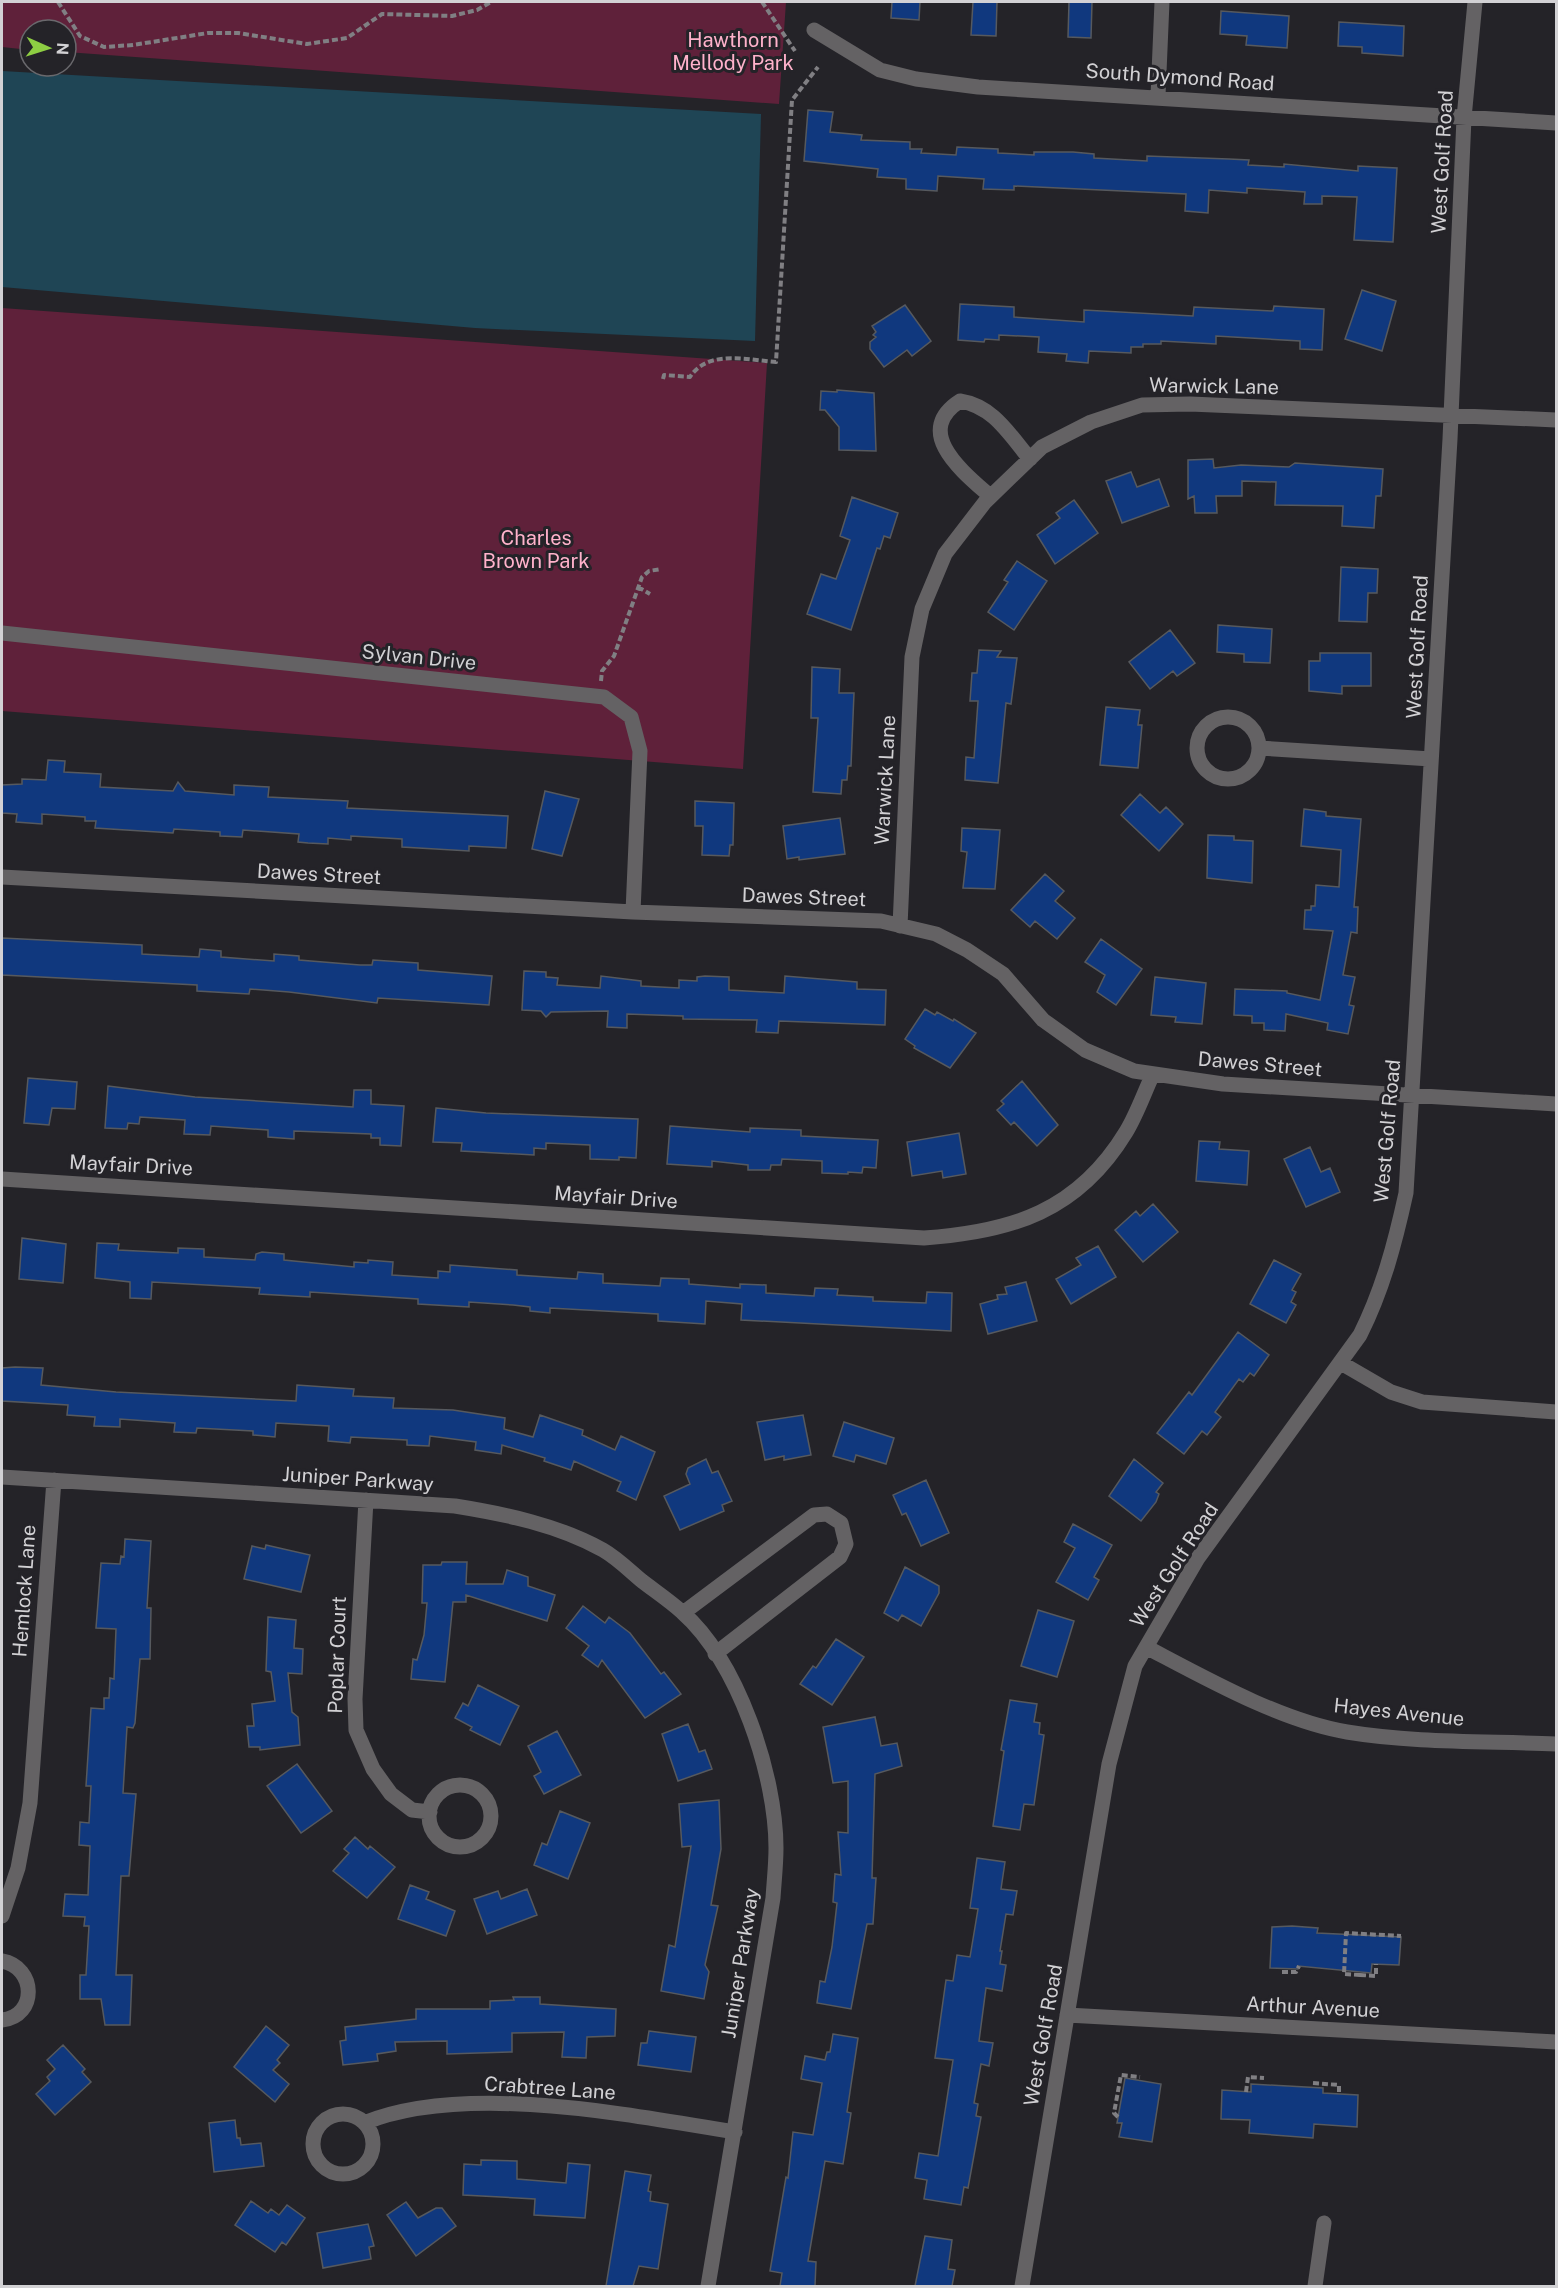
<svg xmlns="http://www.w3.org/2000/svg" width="1558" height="2288" font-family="'Public Sans',sans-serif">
<rect width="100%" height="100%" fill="#242328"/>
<!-- green -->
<path fill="#5f213a" d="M2 2H786L779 104 66 52V30H30V50L2 47Z
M2 308 767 363 743 769 2 711Z"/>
<!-- water -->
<path fill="#1f4555" d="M2 71 761 114 755 341 475 328 2 287Z"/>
<!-- building -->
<path fill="#10387e" stroke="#56595e" stroke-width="1.5" d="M892 2H920L919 20 891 18Z
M973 2H997L996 36 971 35Z
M1069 2H1092L1091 38 1068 37Z
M1221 11 1289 16 1287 48 1246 45 1247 36 1220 34Z
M1339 22 1404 26 1403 56 1362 53V47L1338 46Z
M808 110 833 112 830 132 862 135 861 140 910 142V149H922L921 153 956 155 957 147 998 149V153L1034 155V152H1073L1094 154V158L1147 161V156L1229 159 1249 160 1248 165 1284 167V164L1358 171V166L1397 168 1393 242 1354 240 1357 197 1322 196V204H1304L1305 192 1247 188V193L1209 190 1208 213 1185 211 1186 194 1014 186V190L983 189 984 179 938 176 937 191 906 189V179L877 177 878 169 804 161Z
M1362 290 1396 301 1382 351 1345 339Z
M960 304 1014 307V317L1084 322V310L1193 316 1194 307 1273 311 1274 306 1324 309 1322 350 1300 349V341L1216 336V344L1161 341V344H1143V347H1131V353L1089 351 1088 363 1066 361 1067 354 1038 352 1039 337 999 335V340L985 339 984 342 958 340Z
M905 305 931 341 912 356 907 350 884 367 870 349V342L876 337 873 335 876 332 872 326Z
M837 390 874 393 876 451 839 450V427L825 410H820L821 391 837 392Z
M1213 459 1214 468 1241 465 1289 467 1295 463 1383 469 1381 496H1376L1374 528 1342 526 1343 506 1275 505 1276 482 1242 481V496H1216L1217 513H1195L1194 496 1188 499V460Z
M1131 472 1137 487 1159 479 1169 506 1122 523 1106 481Z
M852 497 898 513 890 538 884 536 880 549 877 548 851 630 807 614 821 574 836 579 850 540 840 536Z
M1074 500 1098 533 1055 564 1037 535 1060 518 1056 513Z
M1017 561 1047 581 1014 630 988 612 1008 582 1004 580Z
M1341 567 1378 569 1377 593H1368L1367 622 1339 621Z
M1218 625 1272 629 1270 663 1244 662V654L1217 652Z
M1170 630 1195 663 1177 676 1173 671 1150 689 1129 662Z
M979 650 1001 651 997 657 1017 658 1011 704 1006 703 998 783 965 780 966 757 974 758 978 701H970L972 673H977Z
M1320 653H1371V686H1342V694L1309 691V661H1320Z
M812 667 840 669 839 693H854L851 766H848L847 780H842L841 794 813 792 818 718H811Z
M1106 707 1140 710 1138 725H1142L1138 768 1100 765Z
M48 760 65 761 64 772 101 774 100 787 173 791 178 782 185 791 234 795V785L269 787 268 797 348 801 347 808 508 816 506 848 469 846V851L402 847V839L351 836V840L328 838V844L308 843 298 842 299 834 243 830 242 837 220 836V832L174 829 173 833 95 828 96 821H85V817L42 814V824L16 822 17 814 2 813V785L22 784V779L46 780Z
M545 791 579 799 562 856 532 849Z
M1140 794 1160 813 1166 807 1183 824 1159 851 1121 815Z
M695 801 734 803 733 845H730L729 856 702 855 703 826H695Z
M1304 809 1326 812V816L1361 819 1354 907H1358L1357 933 1351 932 1343 975 1355 977 1349 1005 1354 1006 1348 1034 1327 1030 1328 1023 1286 1014 1285 1031 1264 1030V1023H1252V1016L1234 1015 1235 989 1287 991V993L1320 1000 1333 931 1304 929 1305 910H1311V906H1315L1316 885 1339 887 1341 850 1301 846Z
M840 818 845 854 799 860V857L787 859 783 826Z
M962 828 1000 830 995 889 963 888 967 852 961 851Z
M1208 835 1234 836V840L1253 841 1252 883 1207 878Z
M1045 874 1064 891 1055 901 1075 918 1057 939 1035 921 1030 927 1011 910Z
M2 938 142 945V954L158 955 199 957 200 949 221 951V957L274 961V954L299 956V960L360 965H372L373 960 418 963V970L492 976 489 1005 378 998 377 1003 289 992 250 989 249 994 197 991V985L2 975Z
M1101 939 1142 969 1116 1005 1097 992 1105 975 1085 962Z
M524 971 546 972V977L558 978 557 985 600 988 601 976 641 981V986L679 988V980L697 981V977L705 976 729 977V990L784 993 785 976 857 982V989L886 990 885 1025 779 1021 778 1033 756 1032 757 1020 683 1019V1016L627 1014V1028L607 1027 608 1011 551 1012 546 1017 541 1011 522 1010Z
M1155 977 1206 983 1202 1024 1175 1022 1176 1017 1151 1015Z
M925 1009 935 1015 937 1012 953 1021 954 1019 976 1033 950 1068 914 1048 915 1046 905 1039Z
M28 1078 77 1082 75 1109 52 1108 49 1125 24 1123Z
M1022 1081 1058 1125 1037 1146 1014 1122 1011 1125 997 1110 1004 1104 1001 1101Z
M108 1086 195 1097 353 1107 354 1090H371V1104L404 1106 401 1146 380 1145V1138H371V1134L294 1131V1139L268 1137V1130L211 1126 210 1135 184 1134 185 1120 140 1117 139 1124 128 1123 127 1129 105 1128Z
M436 1108 486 1113 638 1119 636 1158 619 1157V1160L590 1159V1145L546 1143V1149L534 1148V1155L461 1151 462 1143 433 1142Z
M670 1126 750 1132V1128L801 1130V1136L878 1140 876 1168 863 1167 862 1173 848 1172V1174L822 1173V1161L782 1159 781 1165H771L770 1170H748V1165L712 1161V1167L667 1164Z
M959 1133 966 1174 943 1178 942 1171 912 1176 907 1142Z
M1199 1141 1220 1142 1219 1149 1249 1151 1247 1185 1196 1181Z
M1310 1147 1321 1172 1330 1168 1340 1192 1306 1207 1284 1159Z
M1153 1204 1178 1232 1143 1262 1115 1230 1136 1211 1140 1216Z
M22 1238 66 1244 63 1283 19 1279Z
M97 1243 119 1244 118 1250 178 1253V1248L204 1249V1257L255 1260 256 1254 262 1252 284 1254V1260L354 1267V1262L368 1263V1260L393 1262 392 1275 438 1278V1271L450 1272V1265L517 1270V1275L577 1279 578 1272 603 1274V1283L660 1286 661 1278 689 1279V1284L740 1288V1284L766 1285V1293L814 1296 815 1288 838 1289 837 1295 873 1297V1301L926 1303 927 1292 952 1293 951 1331 741 1320 742 1304 706 1301 705 1324 658 1321V1314L550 1308V1313L530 1311V1307L513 1305 469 1302V1307L418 1304V1299L310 1292V1297L259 1294 260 1288 152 1282 151 1299 130 1298V1282L95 1278Z
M1098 1246 1116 1277 1071 1304 1056 1279 1081 1265 1076 1258Z
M1274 1260 1301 1274 1292 1290 1296 1292 1291 1302 1296 1305 1286 1323 1250 1304Z
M1026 1282 1037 1321 988 1334 980 1304 998 1299 997 1295 1007 1294 1005 1287Z
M1238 1332 1269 1355 1254 1376 1250 1373 1243 1382 1239 1379 1215 1412 1221 1417 1207 1435 1202 1431 1184 1454 1157 1433 1189 1392 1192 1395Z
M15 1367 43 1368 41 1385 116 1392 296 1401 297 1385 354 1389 353 1396 394 1398 393 1408 453 1410 505 1418 504 1429 533 1437 540 1415 583 1430 582 1435 615 1450 621 1436 655 1452 636 1500 617 1491 621 1482 574 1461 571 1470 544 1461 545 1458 502 1445 501 1454 475 1450 476 1442 430 1436 429 1446 407 1445V1440L351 1437 350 1443 328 1441 329 1426 276 1423 275 1437 253 1435V1431L197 1428 196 1433 174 1432 175 1423 120 1419V1427L94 1426 95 1417 67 1415 68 1405 2 1401V1368Z
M803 1415 811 1455 784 1460V1456L765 1460 757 1422Z
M844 1422 894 1438 886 1464 856 1455 854 1462 833 1456Z
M706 1459 712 1473 718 1471 732 1501 722 1505 724 1511 680 1530 664 1496 690 1484 686 1474 688 1468Z
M1134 1459 1163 1483 1156 1492 1159 1494 1156 1502 1141 1521 1109 1496Z
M926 1480 949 1533 921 1546 906 1513 902 1515 893 1495Z
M1073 1524 1112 1545 1094 1577 1099 1580 1088 1600 1056 1582 1075 1548 1064 1542Z
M125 1539 151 1541 147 1608H151L150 1659H140L135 1723 133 1728 127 1727 123 1793 136 1794 129 1876H121L116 1975H132L130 2025H105L101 1999H80V1975H86L89 1926H84L85 1917 63 1916 65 1894 88 1895 90 1846 79 1845 80 1822 89 1823 91 1786H86L91 1708 104 1709V1698H109L110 1678 114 1679 116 1629 96 1628 101 1563 120 1564 121 1556 124 1557Z
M266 1545 310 1555 301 1592 244 1579 252 1546 265 1549Z
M442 1562H467L466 1584H503L507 1570 528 1577V1586L555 1595 547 1621 466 1595V1602H453L445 1682 411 1679 413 1659 417 1660 424 1635 427 1603H422L423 1565H441Z
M905 1567 939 1586V1593L921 1626 902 1615 898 1621 884 1613Z
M583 1606 605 1623 609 1617 630 1633 661 1674 664 1672 681 1694 645 1718 602 1660 598 1667 582 1655 589 1646 566 1628Z
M1038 1610 1074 1621 1057 1677 1021 1666Z
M268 1617 296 1620 294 1648 303 1649 302 1674 288 1673 292 1712 298 1717 300 1745 260 1750V1747H249L247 1726H254L252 1704 275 1701 271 1672 266 1671Z
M836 1639 864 1657 832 1705 800 1684 813 1666 816 1668Z
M478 1685 519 1706 500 1745 470 1730 472 1727 455 1718 463 1703 468 1706Z
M1010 1700 1037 1704 1034 1722 1040 1723 1039 1734 1044 1735 1034 1805 1024 1804 1020 1830 993 1826 1004 1751 1001 1750Z
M875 1717 881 1746 897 1743 902 1766 875 1774 872 1878H876L873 1924H867L851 2009 817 2003 820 1981 825 1982 832 1947 837 1903 833 1902 835 1874 841 1875 838 1832 848 1833V1781L833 1783 823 1727Z
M688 1724 699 1752 705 1750 712 1769 678 1781 662 1734Z
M557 1731 581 1775 544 1794 534 1776 541 1772 528 1746Z
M297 1764 332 1811 301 1833 267 1786Z
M719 1800 721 1849 711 1905 718 1906 705 1965 709 1972 704 1999 661 1991 669 1945 675 1947 691 1846 682 1847 679 1804Z
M560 1811 590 1823 568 1879 534 1865 542 1843 547 1845Z
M355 1837 368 1849 370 1846 395 1867 367 1898 333 1871 349 1853 344 1849Z
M977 1858 1005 1862 1001 1889 1017 1891 1013 1915 1006 1914 1000 1951H1002L1000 1964 1006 1965 1002 1991 986 1988 979 2041 993 2043 989 2066 981 2064 974 2103 978 2104 976 2116 981 2117 968 2188 964 2187 961 2205 924 2199 927 2180 915 2178 919 2153 938 2156 953 2060 935 2058 946 1980 953 1981 957 1955 970 1957 978 1909 970 1908Z
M410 1885 429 1892 426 1899 455 1911 446 1936 398 1919Z
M527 1889 537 1915 487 1934 474 1899 498 1891 501 1899Z
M1292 1926 1318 1928 1317 1933 1401 1937 1399 1965 1372 1964 1371 1973 1298 1966V1969L1270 1968 1272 1927Z
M513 1997H540V2004L616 2009 615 2036 587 2037 586 2058 562 2057 564 2032 512 2033V2052L447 2054V2041L395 2042 396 2051 377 2054 378 2061 343 2065 340 2041 346 2040 345 2027 416 2019V2009H490V2001L514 2000Z
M266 2026 289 2045 277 2060 280 2063 273 2070 289 2084 275 2102 234 2067Z
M649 2031 696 2037 691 2072 638 2065 641 2043H647Z
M833 2034 858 2038 847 2112 851 2113 843 2164 825 2161 808 2261 816 2262 815 2286H780L782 2273 770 2271 786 2177 788 2178 793 2132 813 2135 822 2083 801 2079 805 2056 825 2060 827 2052H830Z
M63 2045 85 2069 82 2072 91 2082 55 2115 36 2094 50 2081 47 2077 55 2069 47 2060Z
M1125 2078 1161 2084 1152 2142 1119 2137 1122 2123H1117Z
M1251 2084 1323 2088V2093L1358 2095 1357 2127 1314 2124 1313 2138 1249 2133 1250 2120 1221 2119 1222 2090 1251 2092Z
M235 2120 237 2138H240L241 2145 261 2143 264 2166 214 2172 209 2123Z
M481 2160 517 2161V2179L566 2183 568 2163 590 2165 585 2218 534 2215 535 2199 463 2195 464 2164 481 2165Z
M625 2171 651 2175 648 2191 651 2192 650 2201 668 2204 658 2269 639 2266 633 2286H606Z
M251 2201 268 2213 271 2209 279 2215 287 2205 305 2218 286 2245 282 2242 275 2252 235 2225Z
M406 2202 418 2218 436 2208H442L456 2226 416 2256 387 2215Z
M368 2224 374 2246 369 2247 371 2259 323 2268 317 2233Z
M925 2236 952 2240 948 2269 955 2270 952 2286H915Z"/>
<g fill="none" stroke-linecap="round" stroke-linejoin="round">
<!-- path -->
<path stroke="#807f83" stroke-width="4" stroke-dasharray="6 3" stroke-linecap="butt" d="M58 2 80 36 104 47 133 45 208 33H238L307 44 347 38 382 14 452 16 477 10 491 2
M762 2 795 51
M663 379 664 375 690 377C708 349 748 360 776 362L792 100 818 67
M638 587 650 594
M601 681 602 671 614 656 642 577 649 571 661 569
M1282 1972H1296L1299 1966
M1360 1975 1344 1974 1346 1933 1401 1936
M1360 1975 1376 1976V1964
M1313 2083 1339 2085V2094
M1246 2092 1248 2077 1264 2078
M1118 2117 1114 2113 1121 2075 1140 2077"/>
<!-- minor -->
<path stroke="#646264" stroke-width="15" d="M814 30 880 70 916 79 978 87 1556 123
M1158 96 1162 2
M990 496C963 472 912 432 960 401 993 406 1009 434 1030 459
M2 633 604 697 631 717 640 751 633 912
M1197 748a31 31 0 1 1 62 0a31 31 0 1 1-62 0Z
M1259 748 1431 759
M2 877 633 912 881 921 936 934 967 950 1003 974 1043 1020 1085 1050 1134 1071 1223 1084 1556 1104
M900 926 912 657 922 609 945 554 985 502 1042 447 1091 422 1142 405 1190 404 1556 420
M2 1179 924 1238C1012 1232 1078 1211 1126 1132 1137 1114 1144 1093 1153 1074
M1341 1363 1391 1392 1422 1402 1556 1412
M2 1477 455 1506C505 1514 558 1525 603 1550 617 1558 630 1571 642 1581 655 1591 670 1601 682 1612 738 1661 776 1775 776 1848 776 1865 774 1882 773 1898L708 2286
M366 1500 355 1699 356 1730 373 1769 391 1794 412 1810 430 1812
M683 1613 814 1515 827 1514 841 1523 846 1544 840 1557 715 1654
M1146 1647C1205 1678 1281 1721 1347 1732 1413 1743 1489 1741 1556 1744
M429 1816a31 31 0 1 1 62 0a31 31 0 1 1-62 0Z
M2 1916 18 1868 30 1803 54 1480
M2 1961C36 1967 38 2016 2 2020
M1067 2015 1556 2042
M313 2144a30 30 0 1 1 60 0a30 30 0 1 1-60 0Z
M364 2123C464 2082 630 2115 735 2132
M1022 2286 1109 1764 1135 1666 1198 1558 1360 1335C1383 1289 1395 1243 1406 1193L1450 439 1464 118 1475 2
M1315 2286 1324 2223"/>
</g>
<g text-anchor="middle" stroke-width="6" stroke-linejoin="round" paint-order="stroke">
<!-- park labels -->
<g font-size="20" fill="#ffb2cb" stroke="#242328">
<text x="733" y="47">Hawthorn<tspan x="733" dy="23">Mellody Park</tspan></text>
<text x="536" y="545">Charles<tspan x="536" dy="23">Brown Park</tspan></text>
</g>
<!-- street labels -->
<g font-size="20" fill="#d2d1d4" stroke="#242328">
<text transform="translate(1180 77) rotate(4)" y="7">South Dymond Road</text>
<text transform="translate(1442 162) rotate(-87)" y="7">West Golf Road</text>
<text transform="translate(1214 386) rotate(1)" y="7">Warwick Lane</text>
<text transform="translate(1417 647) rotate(-87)" y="7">West Golf Road</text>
<text transform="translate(419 657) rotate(6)" y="7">Sylvan Drive</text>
<text transform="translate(885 780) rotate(-87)" y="7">Warwick Lane</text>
<text transform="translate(319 874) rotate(3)" y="7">Dawes Street</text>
<text transform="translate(804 897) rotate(2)" y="7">Dawes Street</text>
<text transform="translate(1260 1064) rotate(5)" y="7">Dawes Street</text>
<text transform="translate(1387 1131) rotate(-85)" y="7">West Golf Road</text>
<text transform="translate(131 1165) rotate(3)" y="7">Mayfair Drive</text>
<text transform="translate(616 1197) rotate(4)" y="7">Mayfair Drive</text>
<text transform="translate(358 1479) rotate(4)" y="7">Juniper Parkway</text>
<text transform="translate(1174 1565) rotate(-57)" y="7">West Golf Road</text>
<text transform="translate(24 1591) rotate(-86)" y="7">Hemlock Lane</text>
<text transform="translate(337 1655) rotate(-88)" y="7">Poplar Court</text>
<text transform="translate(1399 1712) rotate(6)" y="7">Hayes Avenue</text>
<text transform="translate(740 1963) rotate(-81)" y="7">Juniper Parkway</text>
<text transform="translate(1313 2007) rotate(3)" y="7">Arthur Avenue</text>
<text transform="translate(1043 2035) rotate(-80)" y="7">West Golf Road</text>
<text transform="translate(550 2088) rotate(4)" y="7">Crabtree Lane</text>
</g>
</g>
<!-- border -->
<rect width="1558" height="2288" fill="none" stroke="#d2d1d4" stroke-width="6"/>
<!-- north arrow -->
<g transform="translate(48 48) rotate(93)"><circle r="28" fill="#242328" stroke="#6a696d" stroke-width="1.5"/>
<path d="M0-4.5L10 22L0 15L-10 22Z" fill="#8ece43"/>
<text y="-9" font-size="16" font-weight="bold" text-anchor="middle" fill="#d2d1d4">N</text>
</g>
</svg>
